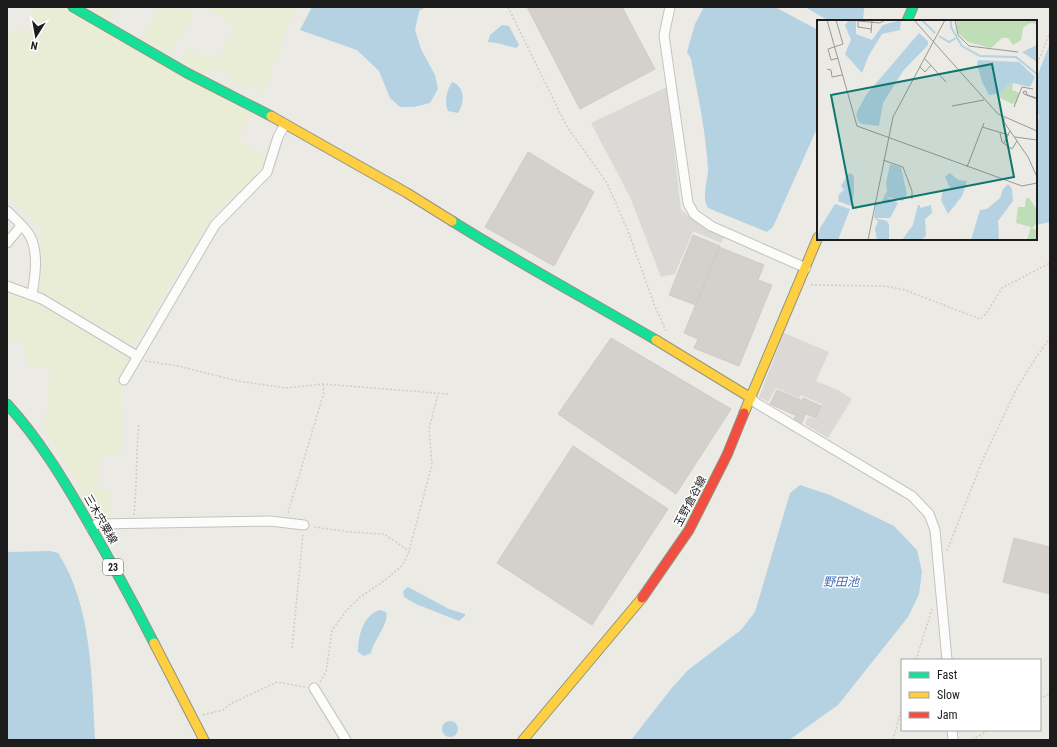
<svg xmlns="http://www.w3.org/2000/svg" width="1057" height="747" font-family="'Roboto Condensed','Noto Sans JP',sans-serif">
<rect width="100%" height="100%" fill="#eceae4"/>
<!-- residential -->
<path fill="#dad9d6" d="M667 87 681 210 695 221 725 236 721 243 693 231 675 274 661 277 630 197 591 123Z
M784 333 829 352 816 381 838 390 852 399 828 438 805 424 808 417 816 419 822 404 801 395 799 398 776 388 768 402 759 397Z"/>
<!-- farmland -->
<path fill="#e9edd5" d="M30 7H63L252 114 237 140 267 156 260 170 250 182 216 210 132 347 39 290 43 271 38 225 7 195V32L32 29Z
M90 7H114V16L111 20Z
M159 7H171L195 13 170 54 142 38Z
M202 7H295L264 92 229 80 231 73 222 69 203 74 180 60 185 50 218 59 235 25Z
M12 293 36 300 131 355 121 380 122 455 101 454 97 488 111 492 108 517H98L45 429 50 371 27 364 24 340H7V313Z"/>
<!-- water -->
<path fill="#b4d2e2" d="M312 7H426L419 11 415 30 421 49 435 75 438 89 430 103 414 107H400L390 98 379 71 357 50 300 30Z
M704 7H775L818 30V126L773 227 767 232 708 208C701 196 708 182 708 169 706 132 698 96 691 59L687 52 695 24Z
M805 7H866L864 9 863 21H829Z
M502 25 509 26 519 45 516 48 497 43 488 42 490 35Z
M1050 43V222L1036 225V136L1039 116 1036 110V79Z
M452 82C465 86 465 103 458 113L448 111C444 103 447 89 452 82Z
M800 485 830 495 894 526 917 550 922 572 919 594 908 617 838 705 789 740H631L671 689 688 670 741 630 755 612 790 493Z
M50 551 58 553C92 605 92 680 95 740H7V552Z
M408 587 449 609 465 614V616L459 621 416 604 404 597 403 591Z
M380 610 386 612C390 622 373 641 371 653L364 656 358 652C358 636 363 615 380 610Z
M442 729a8 8 0 1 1 16 0a8 8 0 1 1-16 0Z"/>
<!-- building -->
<path fill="#d4d1cc" stroke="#cfcbc5" d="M527 7H622L655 69 580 109Z
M528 152 594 192 554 266 485 227Z
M693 235 720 246 696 305 669 295Z
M719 247 764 265 758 280 772 285 739 366 694 348 698 339 684 333Z
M611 338 731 409 676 494 558 414Z
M777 390 801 400 795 415 770 404Z
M803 398 821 406 816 418 798 411Z
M797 412 805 415 802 423 794 420Z
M573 446 668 509 592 625 497 563Z
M1014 538 1050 547V594L1003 582Z"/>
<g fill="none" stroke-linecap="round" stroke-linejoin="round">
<!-- street casing -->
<g stroke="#c4c3c0" stroke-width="11">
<path id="street" d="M670 7 664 35 688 203 694 214 711 226 806 268
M7 211C14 218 25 227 30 236 39 253 35 277 32 295
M7 243 21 226
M7 286 42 299 137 356
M124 380 215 225 267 172 278 137 285 124
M751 398 756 403 912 496 929 514 935 530 947 660
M91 528 97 524 270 521 304 525
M314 688 346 740
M952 730 953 740"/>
</g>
<!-- fast casing -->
<g stroke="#90957c" stroke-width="11">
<path id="fast" d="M73 7 187 73 271 116
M907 21 913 7
M452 221C519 263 588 300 656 340
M7 404C38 438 62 477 85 517 109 558 132 600 154 643"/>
</g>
<!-- slow casing -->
<g stroke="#90957c" stroke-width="11">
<path id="slow" d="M271 116 407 193 452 221
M656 340 751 398
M744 413 818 237
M154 643 204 740
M523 740 642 598"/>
</g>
<!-- jam casing -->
<g stroke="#90957c" stroke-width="11">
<path id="jam" d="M642 598 689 530 727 455 744 413"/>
</g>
<!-- path -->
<path stroke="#d7c9c3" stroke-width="1.5" stroke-dasharray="2 2" stroke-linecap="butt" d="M508 7 566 125 607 183 628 231 654 304 667 333
M1036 67 1050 32
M811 285 885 286 905 290 980 319 986 314 1002 288 1050 263
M145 361 178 366 238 381 286 388 323 384 448 394
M288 513 324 392 323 384
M134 515C137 484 136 454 139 423
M314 527 350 532 384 534 409 551
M947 551 983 459 1017 388 1037 356 1050 338
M292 648 303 535
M916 660 932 609
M320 682 326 672 332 630 346 611 360 597 384 581 403 565 409 551 432 465 429 429 438 394
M1040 699 1050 693
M203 715 223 710 230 704 277 682 305 687
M893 740 902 707
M972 740 989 730"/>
<!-- street -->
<use href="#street" stroke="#fcfcfb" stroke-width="9"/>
<!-- fast -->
<use href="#fast" stroke="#16e098" stroke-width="9"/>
<!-- slow -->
<use href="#slow" stroke="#ffcf43" stroke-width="9"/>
<!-- jam -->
<use href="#jam" stroke="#f24e42" stroke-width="9"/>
</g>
<g text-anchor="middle" stroke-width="3" stroke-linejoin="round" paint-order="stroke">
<!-- shield labels -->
<rect fill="#fff" stroke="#606060" stroke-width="1" x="103" y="559" width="20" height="16" rx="3"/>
<g font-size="10" font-weight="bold" fill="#1c1c1c">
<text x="113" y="571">23</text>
</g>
<!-- street labels -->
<g font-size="11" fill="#1c1c1c" stroke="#fff">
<text transform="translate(690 501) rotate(-62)" y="4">玉野倉谷線</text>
<text transform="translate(101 519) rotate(60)" y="4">三木宍粟線</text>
</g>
<!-- water labels -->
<g font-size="12" font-style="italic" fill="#406ab4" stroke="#fff">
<text x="841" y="586">野田池</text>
</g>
</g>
<!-- overview -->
<g transform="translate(817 20)">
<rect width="220" height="220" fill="#eceae4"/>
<path d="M139 0H220V4L213 3 206 8 204 20 196 25 191 18H185L174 28 151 22 141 13ZM196 63 195 70 202 73 199 83 195 84 180 76 190 65ZM209 178H212L220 190V203L215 208 220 210V220H210L214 207 199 203 201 187H208Z" fill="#bfddb6"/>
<path d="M32 0H39V14L55 20 66 5 84 0 83 10 65 14 52 35 45 53 28 34 34 20 28 5ZM102 13 111 21V25L86 51 66 83 62 106 45 104 41 101 39 94 49 75ZM220 25V42L205 32ZM161 40 202 42 218 57 213 67 196 63 190 65 184 73 172 75 165 62 160 44ZM73 144 84 147 90 174 86 181 68 176 81 183 73 198H57L70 201 72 205V220H60L58 209 61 201 57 198V196L59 183H64L70 171 69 163ZM133 153 141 160 150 161 145 176 131 194 124 180 126 169 133 168 128 157ZM31 154 34 153 37 156V174L34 186 21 181 22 174 27 170 24 166ZM191 164 195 169 196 181 181 201 182 220H154L163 190 170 189 183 178 186 169ZM18 184 33 189 21 220H0L3 208ZM101 185H103V188L114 185 115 193 108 199 109 216 104 220H85L96 205Z" fill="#b4d2e2"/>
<path fill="none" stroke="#b4d2e2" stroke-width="2" d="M105 0 118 13M134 0V7L145 26 163 36 199 37 220 54M122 16 132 22 139 18"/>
<path fill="none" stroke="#999894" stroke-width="1" d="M10 0 40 106 205 166 220 163M19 0 26 24 11 29 14 40 21 38M97 0 181 94 220 111M138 0 141 15 152 26 201 32M54 9 41 7V1L63 3 68 0M54 13 55 0M108 39 129 62M103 47 108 52 114 45M10 49 14 50 15 57 25 55M220 78 210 75 209 71 206 72 207 74 220 79M135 86 167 80M197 87 205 67 216 69M187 98V102L211 137 220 157M165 107 192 115M183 113 185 122 195 129 200 121M198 117 220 120M187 123 193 111M66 140 86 147 95 171V179M150 147 167 103M51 220 76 97 128 0"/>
<path fill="#0f766e" fill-opacity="0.15" stroke="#0f766e" stroke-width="2" d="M175 44 197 157 36 188 14 75Z"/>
<rect width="220" height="220" fill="none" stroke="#1c1c1c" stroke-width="2"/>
</g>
<!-- border -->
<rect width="1057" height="747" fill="none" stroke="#1c1c1c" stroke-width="16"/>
<!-- legend -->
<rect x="901" y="659" width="140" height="72" fill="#ffffff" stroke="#a4a4a4"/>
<rect x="909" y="672" width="20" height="6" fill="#16e098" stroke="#a4a4a4"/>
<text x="937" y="679" font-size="12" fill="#1c1c1c">Fast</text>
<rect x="909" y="692" width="20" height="6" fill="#ffcf43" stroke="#a4a4a4"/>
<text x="937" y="699" font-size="12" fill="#1c1c1c">Slow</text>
<rect x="909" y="712" width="20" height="6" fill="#f24e42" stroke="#a4a4a4"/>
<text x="937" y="719" font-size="12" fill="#1c1c1c">Jam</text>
<!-- north arrow -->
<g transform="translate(36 36) rotate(191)" stroke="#ffffff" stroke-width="3" paint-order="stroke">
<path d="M0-3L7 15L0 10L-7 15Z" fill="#1c1c1c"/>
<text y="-6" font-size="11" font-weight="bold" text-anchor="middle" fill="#1c1c1c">N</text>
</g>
</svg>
